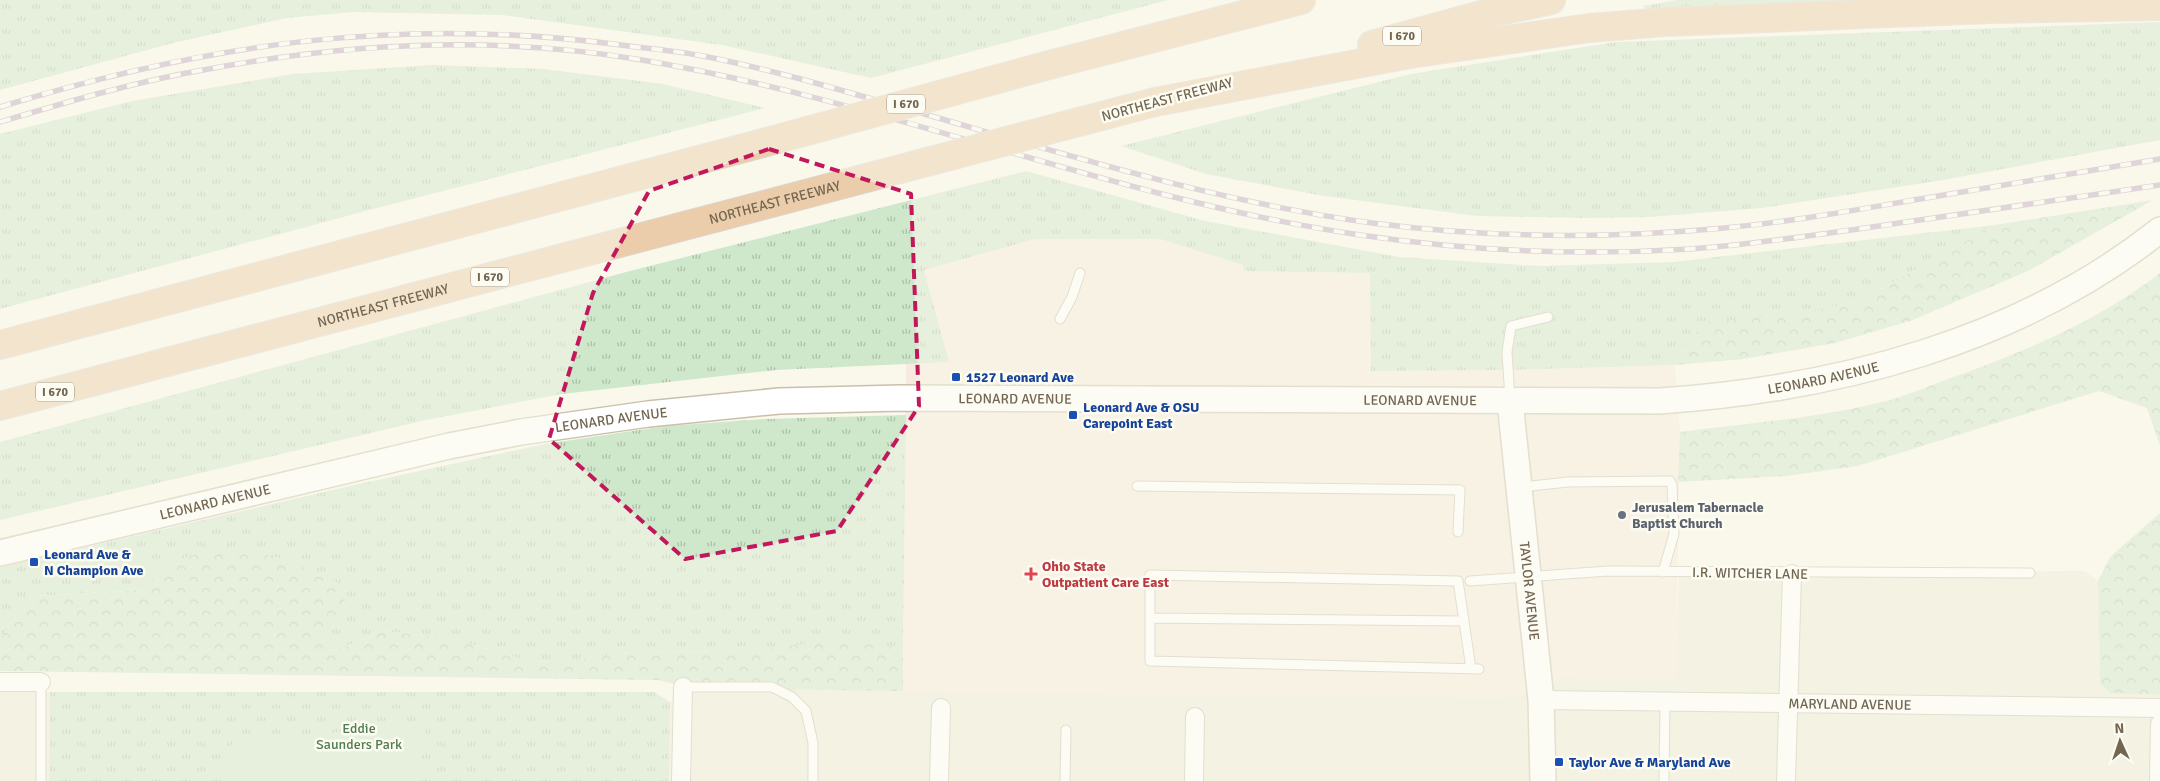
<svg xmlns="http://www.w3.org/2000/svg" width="2160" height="781" font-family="Signika,sans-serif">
<defs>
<pattern id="grass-tufts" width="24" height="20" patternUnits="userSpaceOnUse" patternTransform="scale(1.25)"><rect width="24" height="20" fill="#cfe7cb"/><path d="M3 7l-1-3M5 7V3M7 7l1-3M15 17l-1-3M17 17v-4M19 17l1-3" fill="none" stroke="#acbfa7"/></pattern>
<pattern id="forest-crowns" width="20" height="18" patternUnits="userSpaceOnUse" patternTransform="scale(1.25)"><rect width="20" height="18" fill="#cfe7cb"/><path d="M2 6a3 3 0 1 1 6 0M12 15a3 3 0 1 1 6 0" fill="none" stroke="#acbfa7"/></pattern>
</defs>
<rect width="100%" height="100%" fill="#faf8eb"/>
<!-- residential -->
<path fill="#eeead8" d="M2085 571 2098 581 2100 685 2110 693 2160 695V781H669L670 702 691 688 1513 698 1567 675 1587 679 1675 678 1679 575Z
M0 691 50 692 49 781H0Z"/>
<!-- commercial -->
<path fill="#f6ebde" d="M1035 239H1160L1244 265V271L1370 273 1372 371 1511 370 1675 365 1680 432 1676 678 1587 679 1567 675 1513 698 903 691 906 364 948 362 924 270Z"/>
<!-- grass -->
<path fill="url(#grass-tufts)" d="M0 0H1168L871 78 722 45 503 15 353 12 287 18 173 43 0 90Z
M1678 0H1949L1653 13 1643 6Z
M2160 22V140L1943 180 1762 208 1650 217 1586 218 1477 216 1324 196 1206 174 1121 146 1411 74 1616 42Z
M432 65 543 69 663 84 765 108 373 209 0 309V134L132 101 293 74Z
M1026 171 1205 221 1399 257 1539 266 1673 262 1995 225 1861 300 1685 343 1675 365 1511 370 1371 371 1370 273 1244 271 1243 265 1160 239H1035L924 270 949 362 776 370 562 394 426 420 0 520V442L630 271Z
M906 415 903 650 881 646 736 652 639 651 572 660 531 662 453 639 385 631 332 651 323 640 346 609 166 564 146 590 32 596 0 639V567L350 486 545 444 666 426 765 419Z
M50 692H654L670 702 669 781H49Z"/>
<!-- forest -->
<path fill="url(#forest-crowns)" d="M2153 200 2028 271 1910 321 1835 343 1743 359 1675 365 1685 343 1707 322 1800 314 1861 300 1995 225Z
M2160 273V446L2147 408 2099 391 1858 466 1786 476 1678 482 1680 432C1750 423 1822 418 1890 400 1911 394 1931 385 1951 378 2024 352 2098 321 2160 273Z
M2160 513V695L2110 693 2100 684 2098 581 2110 557Z
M224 545 288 560 343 585 346 609 323 640 332 651 385 631 453 639 531 662 572 660 639 651 736 652 854 638 903 650V691L691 688 658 680 0 671V639L32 596 146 590 165 564Z"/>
<!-- pitch -->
<path fill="#cfe7cb" d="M426 727 420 768 415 781H224V753L237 738Z"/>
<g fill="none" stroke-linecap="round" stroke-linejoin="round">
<!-- lane casing -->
<g stroke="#c8c1af" stroke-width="11">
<path id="lane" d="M1060 319 1072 297 1080 273
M1510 399 1507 352 1511 326 1548 317
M1137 486 1460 490 1458 532
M1521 487 1568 482 1670 481 1672 485 1674 534 1663 572
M1470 581 1608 571 2030 573
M1150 618 1464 621 1471 669
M1464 621 1458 581 1150 575V661L1479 669
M683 687H772L792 697 806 711 813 743V781
M41 781V682
M1065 781 1066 730
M1664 781 1665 702"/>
</g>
<!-- street casing -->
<g stroke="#c8c1af" stroke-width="20">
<g id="street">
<path d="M0 682H41"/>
<path id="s1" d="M1541 700 2160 708"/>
<path d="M681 781 683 687"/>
<path d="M939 781 941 708"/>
<path d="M1194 781 1195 717"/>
<path d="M1786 781 1792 574"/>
<path d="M2159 781 2160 724"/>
</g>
</g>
<!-- secondary casing -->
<g stroke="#c9c0ab" stroke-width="28">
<g id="secondary">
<path id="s2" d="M1510 401 1541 700 1543 781"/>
<path id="s3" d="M0 553 449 446 521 432 648 414 779 401 901 398 1660 401C1836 389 2019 342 2160 230"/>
</g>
</g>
<!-- highway casing -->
<g stroke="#dad7d2" stroke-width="30">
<g id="highway">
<path d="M1372 45 1481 15 1551 0"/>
<path d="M1053 64 1301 0"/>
<path d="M1155 102 1410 54 1589 28 1665 22 1991 9 2160 6"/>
<path d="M0 345 759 144"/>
<path id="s4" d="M0 406 870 177"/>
</g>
</g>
<!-- lane -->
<use href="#lane" stroke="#fff" stroke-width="9"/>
<!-- street -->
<use href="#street" stroke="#fff" stroke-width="18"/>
<!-- secondary -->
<use href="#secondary" stroke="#fff" stroke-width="25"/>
<!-- highway -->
<use href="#highway" stroke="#eccdab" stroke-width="28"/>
<!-- rail casing -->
<g stroke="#beaac4" stroke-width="5.5">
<path id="rail" d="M0 107C209 43 402 16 621 45 650 49 679 51 708 57 773 70 837 89 900 107 1055 151 1211 201 1372 223 1489 238 1607 239 1724 228 1790 222 1855 210 1920 199 2000 186 2080 172 2160 159
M0 122C67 102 134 82 203 70 347 43 497 35 642 60 885 101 1115 199 1360 235 1469 251 1580 256 1690 249 1749 245 1807 236 1865 228 1964 214 2062 199 2160 185"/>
</g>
<!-- rail -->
<use href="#rail" stroke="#fdfcf2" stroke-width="4" stroke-dasharray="11" stroke-linecap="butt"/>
<!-- highway-bridge casing -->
<g stroke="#dad7d2" stroke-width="30" stroke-linecap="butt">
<path id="highway-bridge" d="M759 144 1053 64
M870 177 1155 102"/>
</g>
<!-- highway-bridge -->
<use href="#highway-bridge" stroke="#eccdab" stroke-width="28"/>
</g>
<!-- marked area -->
<path d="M0 0H2160V781H0ZM769 149 911 194 919 406 837 531 685 559 549 439 593 293 649 191Z" fill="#faf8eb" fill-opacity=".55" fill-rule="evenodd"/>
<path fill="none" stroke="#c2185b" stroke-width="4" stroke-dasharray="10 6" stroke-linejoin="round" d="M769 149 911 194 919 406 837 531 685 559 549 439 593 293 649 191Z"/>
<!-- markers -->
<g fill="#1a4fb4" stroke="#fdfcf2" stroke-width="2">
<rect x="951" y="372" width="10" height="10" rx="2.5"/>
<rect x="1068" y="410" width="10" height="10" rx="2.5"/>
<rect x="29" y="557" width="10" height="10" rx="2.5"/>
<rect x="1554" y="757" width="10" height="10" rx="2.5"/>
</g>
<circle fill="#6b7280" stroke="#fdfcf2" stroke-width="2" cx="1622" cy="515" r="5"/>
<path fill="#e0444e" stroke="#fdfcf2" stroke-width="2" d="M1028.5 566.5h5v5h5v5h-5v5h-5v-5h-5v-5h5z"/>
<g text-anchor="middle" stroke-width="5" stroke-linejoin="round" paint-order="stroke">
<!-- shield labels -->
<g fill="#fdfcf2" stroke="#9c9381" stroke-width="1">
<rect x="1383" y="26.5" width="38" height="19" rx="4"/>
<rect x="887" y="94.5" width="38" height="19" rx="4"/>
<rect x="471" y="267.5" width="38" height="19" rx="4"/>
<rect x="36" y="382.5" width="38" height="19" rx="4"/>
</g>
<g font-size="12" font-weight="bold" fill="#726651">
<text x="1402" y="40">I 670</text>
<text x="906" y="108">I 670</text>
<text x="490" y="281">I 670</text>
<text x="55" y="396">I 670</text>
</g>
<!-- street labels -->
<g font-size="14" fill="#726651" stroke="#fdfcf2">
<text transform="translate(1167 99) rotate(-15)" y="5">NORTHEAST FREEWAY</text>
<text dy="5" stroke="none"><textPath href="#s4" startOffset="801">NORTHEAST FREEWAY</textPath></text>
<text dy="5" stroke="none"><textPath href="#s4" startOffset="396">NORTHEAST FREEWAY</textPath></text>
<text dy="5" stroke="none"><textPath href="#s3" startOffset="1841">LEONARD AVENUE</textPath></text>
<text dy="5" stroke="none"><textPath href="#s3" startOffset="1031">LEONARD AVENUE</textPath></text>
<text dy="5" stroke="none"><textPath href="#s3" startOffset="1436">LEONARD AVENUE</textPath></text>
<text dy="5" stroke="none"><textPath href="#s3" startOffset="626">LEONARD AVENUE</textPath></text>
<text dy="5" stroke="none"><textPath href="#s3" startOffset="221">LEONARD AVENUE</textPath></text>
<text transform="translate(1750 573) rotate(1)" y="5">I.R. WITCHER LANE</text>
<text dy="5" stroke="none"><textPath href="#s2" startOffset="191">TAYLOR AVENUE</textPath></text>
<text dy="5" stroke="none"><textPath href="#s1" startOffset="309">MARYLAND AVENUE</textPath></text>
</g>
<!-- transit labels -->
<g font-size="14" font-weight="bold" fill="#164399" stroke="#fdfcf2" text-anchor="start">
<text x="966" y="382">1527 Leonard Ave</text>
<text x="1083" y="412">Leonard Ave &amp; OSU<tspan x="1083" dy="16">Carepoint East</tspan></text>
<text x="44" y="559">Leonard Ave &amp;<tspan x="44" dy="16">N Champion Ave</tspan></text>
<text x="1569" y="767">Taylor Ave &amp; Maryland Ave</text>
</g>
<!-- worship labels -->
<g font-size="14" font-weight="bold" fill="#5b616d" stroke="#fdfcf2" text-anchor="start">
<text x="1632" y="512">Jerusalem Tabernacle<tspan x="1632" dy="16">Baptist Church</tspan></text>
</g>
<!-- health labels -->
<g font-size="14" font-weight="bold" fill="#be3a42" stroke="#fdfcf2" text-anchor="start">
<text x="1042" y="571">Ohio State<tspan x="1042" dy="16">Outpatient Care East</tspan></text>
</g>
<!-- park labels -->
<g font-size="14" fill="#507c4e" stroke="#fdfcf2">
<text x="359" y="733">Eddie<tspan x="359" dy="16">Saunders Park</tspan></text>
</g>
</g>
<!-- north arrow -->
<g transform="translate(2120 741) rotate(357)" stroke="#fdfcf2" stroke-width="4" paint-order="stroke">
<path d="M0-4L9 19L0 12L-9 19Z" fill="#726651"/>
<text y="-8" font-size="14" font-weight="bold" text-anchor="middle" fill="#726651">N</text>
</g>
</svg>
